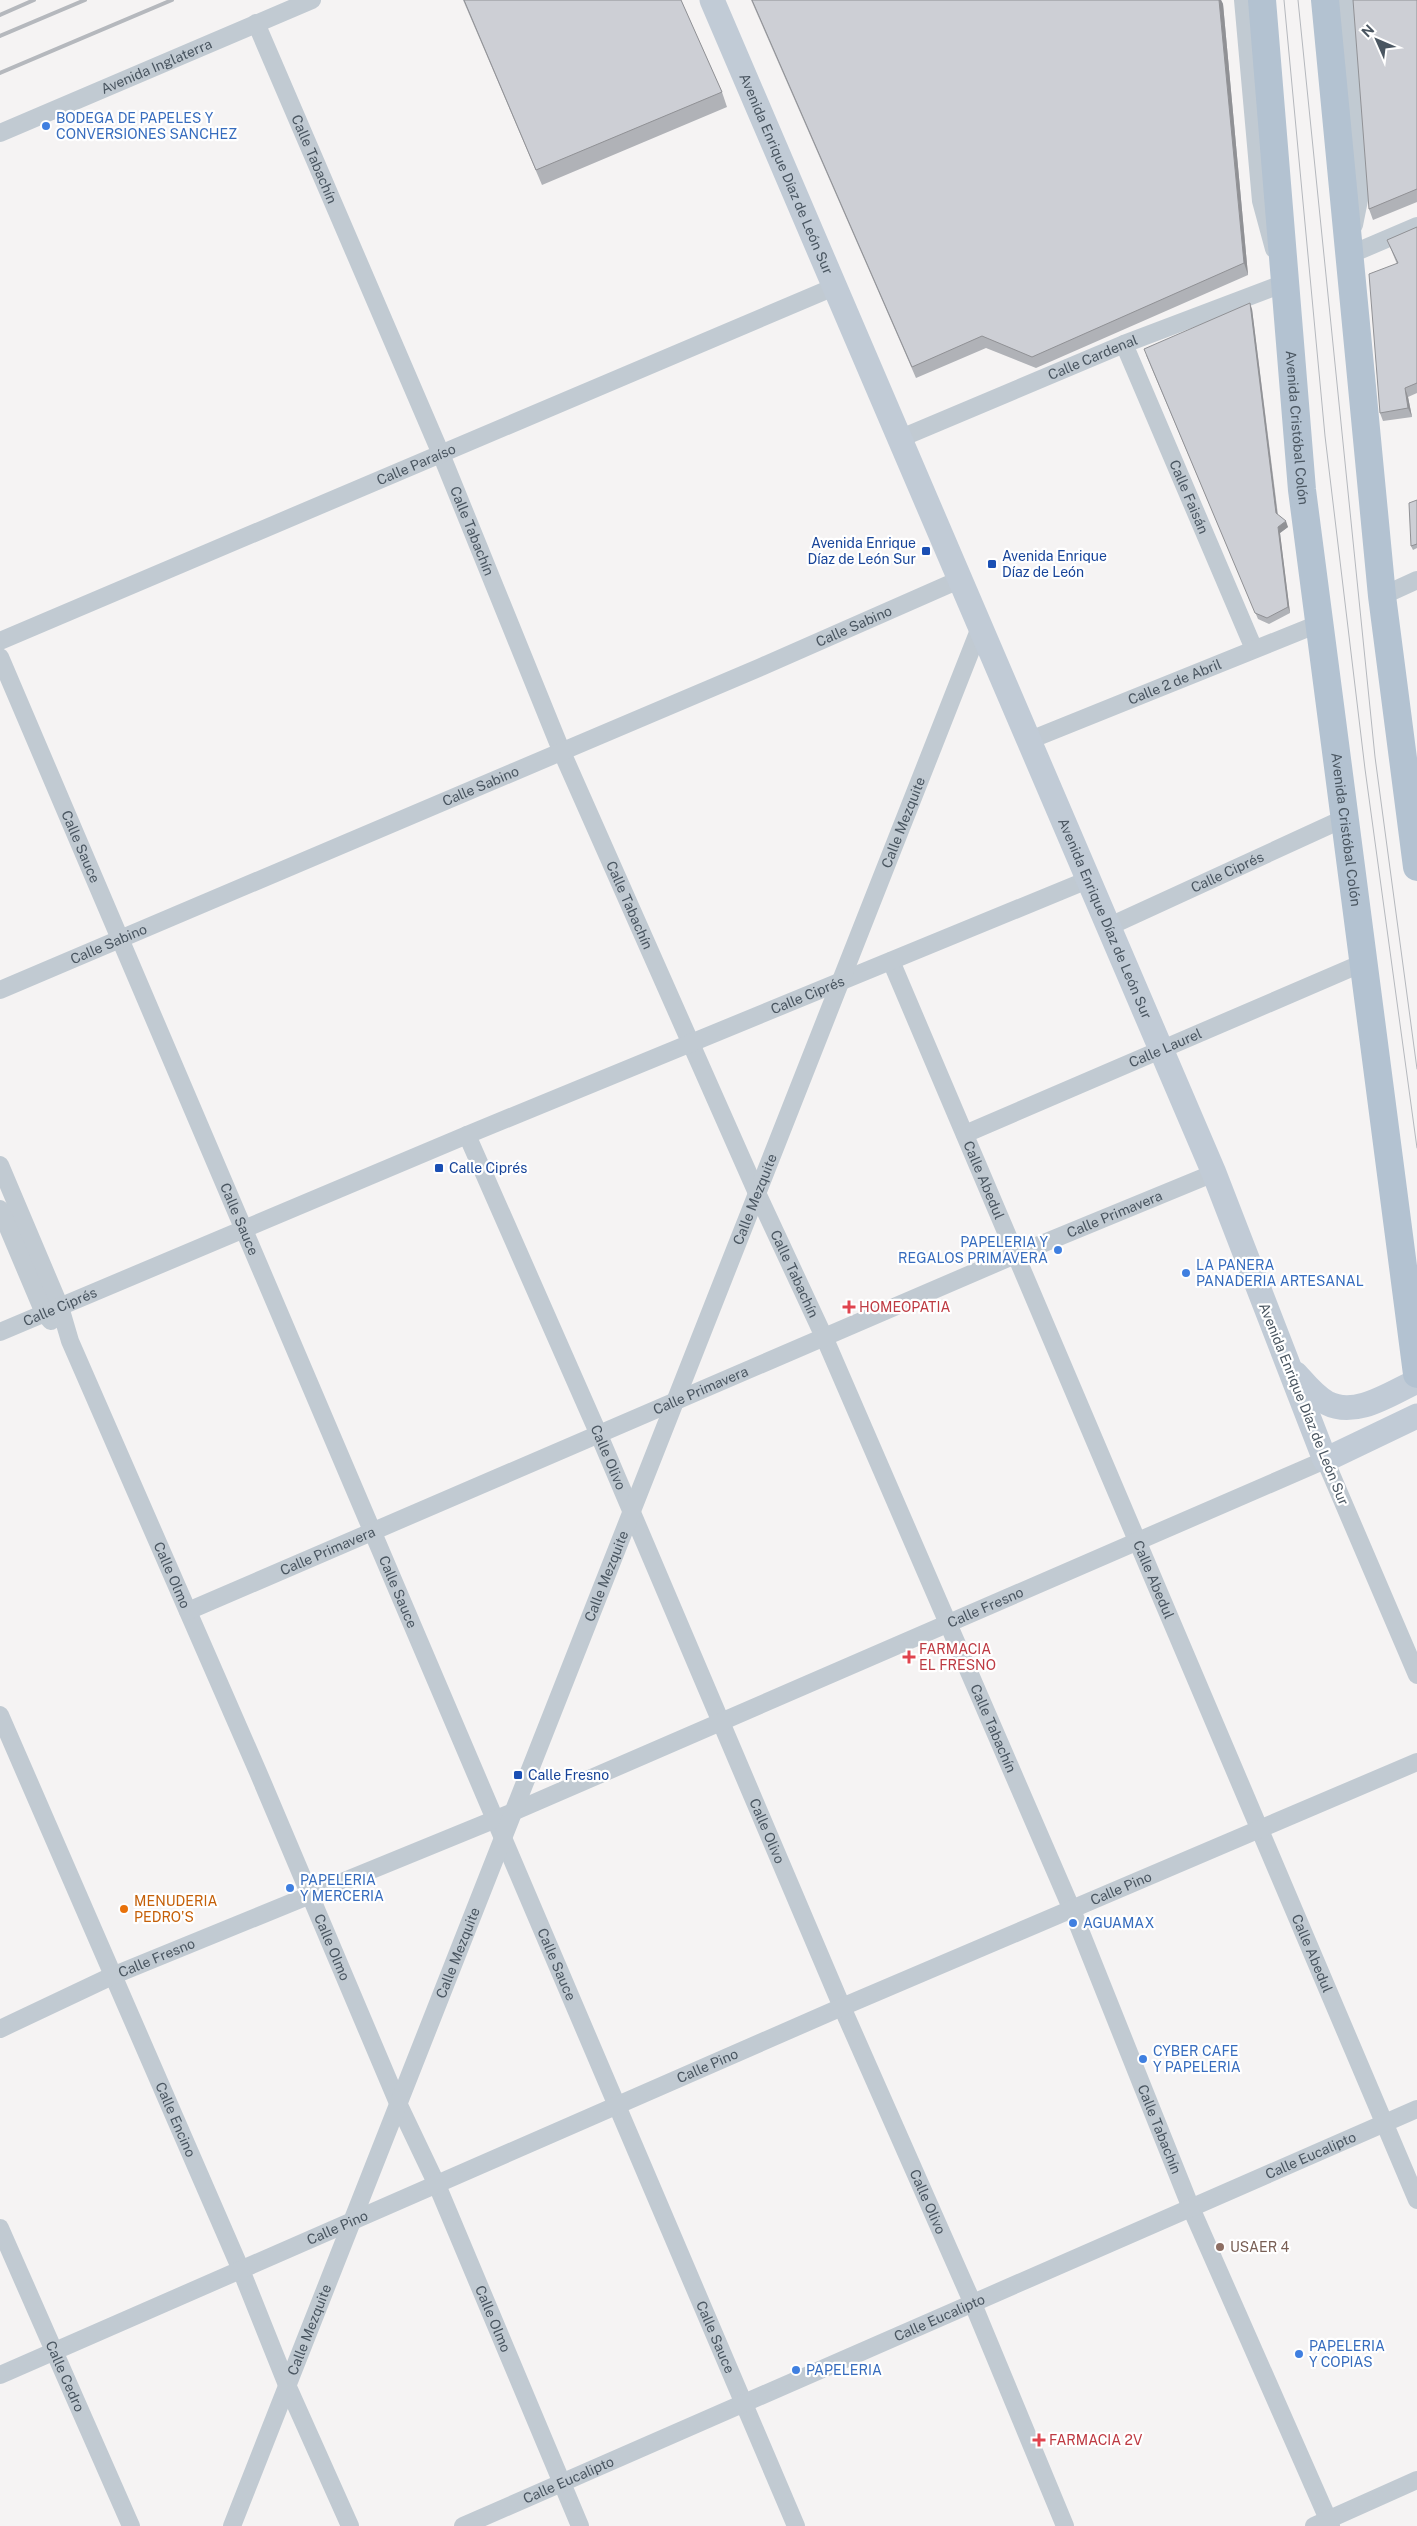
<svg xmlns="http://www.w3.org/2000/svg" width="1417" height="2526" font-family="'Public Sans',sans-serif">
<rect width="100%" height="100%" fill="#f5f3f3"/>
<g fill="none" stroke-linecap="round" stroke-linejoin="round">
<!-- street -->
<g stroke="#c1cad2" stroke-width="18">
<path d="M1243 0 1261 201 1274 249"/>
<path d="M1345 0 1360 172V195L1354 225"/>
<path id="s1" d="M256 23 441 454 561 750 757 1193 825 1339 1072 1910 1191 2208 1331 2526"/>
<path id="s2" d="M0 133 312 0"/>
<path d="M1349 255 1417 226"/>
<path id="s3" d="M1124 344 1254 649"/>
<path id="s4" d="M901 438 1124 344 1285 283 1282 274"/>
<path d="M1382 596 1417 580"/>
<path id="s5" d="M0 641 834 287"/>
<path id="s6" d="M0 657 796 2526"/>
<path id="s7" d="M1030 740 1318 624"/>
<path id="s8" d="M1110 926 1345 818"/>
<path id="s9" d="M891 961 1417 2200"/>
<path id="s10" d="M0 990 761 667 961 579"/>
<path id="s11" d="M965 1134 1365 962"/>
<path id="s12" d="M467 1135 599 1435 842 2007 973 2304 1065 2526"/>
<path id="s13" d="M0 1165 60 1307 70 1341 258 1772 398 2103 437 2185 580 2526"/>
<path d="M0 1209 44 1313 51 1321"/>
<path id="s14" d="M0 1332 467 1135 1090 879"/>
<path id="s15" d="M188 1611 1015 1255 1214 1173"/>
<path id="s16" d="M0 1715 241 2270 287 2385 350 2526"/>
<path id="s17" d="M0 2029 112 1976 513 1812 1325 1460 1417 1675"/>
<path id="s18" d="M0 2228 131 2526"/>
<path id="s19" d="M0 2375 842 2007 1417 1762"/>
<path id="s20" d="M232 2526 981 625"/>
<path id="s21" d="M463 2526 1417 2109"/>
<path d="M1314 2526 1417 2480"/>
</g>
<!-- secondary -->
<g stroke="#c1cbd6" stroke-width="25">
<path id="s22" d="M712 0 1214 1173 1325 1460 1417 1416"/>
<path d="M1296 1374C1305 1384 1314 1396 1327 1403 1356 1418 1391 1393 1417 1381"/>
</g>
<!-- primary -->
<g stroke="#b3c2d1" stroke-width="28">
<path id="s23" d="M1262 0 1302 490 1417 1374"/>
<path d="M1325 0 1382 596 1417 867"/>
</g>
<!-- tram -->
<path stroke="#b5b8bd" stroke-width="1" d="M1284 0 1325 436 1365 769 1417 1148
M1298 0 1375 757 1417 1069"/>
<!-- rail -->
<path stroke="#b5b8bd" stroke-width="4" d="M0 15 34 0
M0 36 85 0
M0 73 172 0"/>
</g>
<!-- wall -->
<path fill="#b0b2b7" d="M463 0H681L722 92 727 107 542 185Z
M751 0H1221L1223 4 1248 275 1036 368 986 348 916 378Z
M1417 0V202L1373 220 1369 209Z
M1417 227V393L1408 397 1412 417 1383 421 1380 413 1397 264 1387 240Z
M1252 309 1278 515 1288 527 1280 533 1290 613 1269 624 1258 619 1146 355Z
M1417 500V548L1413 550 1411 546Z"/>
<!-- shaded-wall -->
<path fill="#909195" d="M1219 0H1221L1223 4 1248 275 1244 263Z
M1250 303 1252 309 1278 519 1276 513Z
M1405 388 1408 397 1412 417 1408 408Z
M1286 521 1288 527 1280 533 1290 613 1288 607 1278 527Z"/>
<!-- building -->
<path fill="#cdcfd5" stroke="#909195" d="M464 0H681L722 92 536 170Z
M752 0H1219L1244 263 1032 357 982 336 912 367Z
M1353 0H1417V189L1369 209Z
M1417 227V383L1405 388 1408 408 1380 413 1369 274 1398 263 1387 240Z
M1250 303 1276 513 1286 521 1278 527 1288 607 1267 618 1255 613 1144 349Z
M1417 500V544L1411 546 1409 503Z"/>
<!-- markers -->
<g fill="#3f7fe0" stroke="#fff" stroke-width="2">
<circle cx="46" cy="126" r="5"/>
<circle cx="1058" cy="1250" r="5"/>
<circle cx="1186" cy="1273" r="5"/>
<circle cx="290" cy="1888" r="5"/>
<circle cx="1073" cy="1923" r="5"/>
<circle cx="1143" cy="2059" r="5"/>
<circle cx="1299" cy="2354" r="5"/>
<circle cx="796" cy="2370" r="5"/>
</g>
<g fill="#1a4fb4" stroke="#fff" stroke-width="2">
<rect x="921" y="546" width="10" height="10" rx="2.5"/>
<rect x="987" y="559" width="10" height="10" rx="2.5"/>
<rect x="434" y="1163" width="10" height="10" rx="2.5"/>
<rect x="513" y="1770" width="10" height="10" rx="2.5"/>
</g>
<g fill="#e0444e" stroke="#fff" stroke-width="2">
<path d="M846.5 1299.5h5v5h5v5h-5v5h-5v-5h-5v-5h5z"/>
<path d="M906.5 1649.5h5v5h5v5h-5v5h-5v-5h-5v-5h5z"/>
<path d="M1036.5 2432.5h5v5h5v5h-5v5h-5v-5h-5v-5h5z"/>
</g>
<circle fill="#e8710a" stroke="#fff" stroke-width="2" cx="124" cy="1909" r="5"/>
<circle fill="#8d6e63" stroke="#fff" stroke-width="2" cx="1220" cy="2247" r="5"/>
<g text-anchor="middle" stroke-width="4.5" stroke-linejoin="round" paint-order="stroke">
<!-- street labels -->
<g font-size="14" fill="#4a5661" stroke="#fff">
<text dy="5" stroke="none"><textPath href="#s2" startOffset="170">Avenida Inglaterra</textPath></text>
<text dy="5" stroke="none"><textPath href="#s1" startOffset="148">Calle Tabachín</textPath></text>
<text dy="5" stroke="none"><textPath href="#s22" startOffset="189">Avenida Enrique Díaz de León Sur</textPath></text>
<text dy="5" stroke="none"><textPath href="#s4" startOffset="208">Calle Cardenal</textPath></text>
<text dy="5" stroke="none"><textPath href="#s23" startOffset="429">Avenida Cristóbal Colón</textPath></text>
<text dy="5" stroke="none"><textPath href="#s5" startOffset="452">Calle Paraíso</textPath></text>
<text dy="5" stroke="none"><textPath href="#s3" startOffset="166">Calle Faisán</textPath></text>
<text dy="5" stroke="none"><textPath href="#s1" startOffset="552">Calle Tabachín</textPath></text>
<text dy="5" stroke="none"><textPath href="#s10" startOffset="928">Calle Sabino</textPath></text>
<text dy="5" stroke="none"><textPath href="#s7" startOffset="156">Calle 2 de Abril</textPath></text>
<text dy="5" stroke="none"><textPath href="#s10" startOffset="522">Calle Sabino</textPath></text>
<text dy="5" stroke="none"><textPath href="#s20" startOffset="1831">Calle Mezquite</textPath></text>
<text dy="5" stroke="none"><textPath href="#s23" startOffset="834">Avenida Cristóbal Colón</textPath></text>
<text dy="5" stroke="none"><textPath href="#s6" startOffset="206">Calle Sauce</textPath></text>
<text dy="5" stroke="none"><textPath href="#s8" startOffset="129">Calle Ciprés</textPath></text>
<text dy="5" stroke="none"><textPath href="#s1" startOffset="958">Calle Tabachín</textPath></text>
<text dy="5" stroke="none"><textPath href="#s22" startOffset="999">Avenida Enrique Díaz de León Sur</textPath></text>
<text dy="5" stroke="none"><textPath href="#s10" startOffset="118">Calle Sabino</textPath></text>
<text dy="5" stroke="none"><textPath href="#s14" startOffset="875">Calle Ciprés</textPath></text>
<text dy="5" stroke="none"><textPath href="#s11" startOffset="218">Calle Laurel</textPath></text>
<text dy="5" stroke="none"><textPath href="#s9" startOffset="238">Calle Abedul</textPath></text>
<text dy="5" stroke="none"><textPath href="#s20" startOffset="1426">Calle Mezquite</textPath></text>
<text dy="5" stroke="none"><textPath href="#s15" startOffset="1008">Calle Primavera</textPath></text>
<text dy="5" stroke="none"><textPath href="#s6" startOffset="611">Calle Sauce</textPath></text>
<text dy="5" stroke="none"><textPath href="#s1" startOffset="1362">Calle Tabachín</textPath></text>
<text dy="5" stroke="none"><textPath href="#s14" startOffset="65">Calle Ciprés</textPath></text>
<text dy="5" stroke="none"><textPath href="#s15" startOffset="558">Calle Primavera</textPath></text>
<text transform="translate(1304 1404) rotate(68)" y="5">Avenida Enrique Díaz de León Sur</text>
<text dy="5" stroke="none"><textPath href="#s12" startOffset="352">Calle Olivo</textPath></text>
<text dy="5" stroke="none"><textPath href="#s15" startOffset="152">Calle Primavera</textPath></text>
<text dy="5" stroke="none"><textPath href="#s13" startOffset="445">Calle Olmo</textPath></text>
<text dy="5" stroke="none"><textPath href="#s20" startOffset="1021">Calle Mezquite</textPath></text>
<text dy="5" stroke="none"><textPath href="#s9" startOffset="672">Calle Abedul</textPath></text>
<text dy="5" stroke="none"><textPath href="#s6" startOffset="1016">Calle Sauce</textPath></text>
<text dy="5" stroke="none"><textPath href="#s17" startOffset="1072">Calle Fresno</textPath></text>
<text dy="5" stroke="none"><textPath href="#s1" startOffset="1858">Calle Tabachín</textPath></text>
<text dy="5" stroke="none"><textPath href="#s12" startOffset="758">Calle Olivo</textPath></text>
<text dy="5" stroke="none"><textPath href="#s19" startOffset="1222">Calle Pino</textPath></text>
<text dy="5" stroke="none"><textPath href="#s13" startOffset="850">Calle Olmo</textPath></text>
<text dy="5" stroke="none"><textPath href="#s20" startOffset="616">Calle Mezquite</textPath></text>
<text dy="5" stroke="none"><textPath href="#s9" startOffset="1078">Calle Abedul</textPath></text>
<text dy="5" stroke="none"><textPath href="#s17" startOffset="172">Calle Fresno</textPath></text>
<text dy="5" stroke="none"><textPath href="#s6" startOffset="1421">Calle Sauce</textPath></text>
<text dy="5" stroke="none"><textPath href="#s19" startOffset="772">Calle Pino</textPath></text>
<text dy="5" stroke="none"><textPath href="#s16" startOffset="441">Calle Encino</textPath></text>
<text dy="5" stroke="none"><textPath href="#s1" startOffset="2292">Calle Tabachín</textPath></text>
<text dy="5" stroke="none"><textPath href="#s21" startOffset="925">Calle Eucalipto</textPath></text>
<text dy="5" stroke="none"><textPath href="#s12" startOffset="1162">Calle Olivo</textPath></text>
<text dy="5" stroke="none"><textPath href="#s19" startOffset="368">Calle Pino</textPath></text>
<text dy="5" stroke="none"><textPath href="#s13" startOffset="1255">Calle Olmo</textPath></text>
<text dy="5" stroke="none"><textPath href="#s21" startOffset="520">Calle Eucalipto</textPath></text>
<text dy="5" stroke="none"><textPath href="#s20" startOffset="211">Calle Mezquite</textPath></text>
<text dy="5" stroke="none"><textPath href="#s6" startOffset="1826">Calle Sauce</textPath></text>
<text dy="5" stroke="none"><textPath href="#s18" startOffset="162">Calle Cedro</textPath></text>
<text dy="5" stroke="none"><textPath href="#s21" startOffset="115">Calle Eucalipto</textPath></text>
</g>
<!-- shop labels -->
<g font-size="14" fill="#366cbe" stroke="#fff" text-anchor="start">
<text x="56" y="123">BODEGA DE PAPELES Y<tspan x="56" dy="16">CONVERSIONES SANCHEZ</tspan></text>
<text x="1048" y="1247" text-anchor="end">PAPELERIA Y<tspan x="1048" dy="16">REGALOS PRIMAVERA</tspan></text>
<text x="1196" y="1270">LA PANERA<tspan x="1196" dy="16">PANADERIA ARTESANAL</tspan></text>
<text x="300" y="1885">PAPELERIA<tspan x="300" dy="16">Y MERCERIA</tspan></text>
<text x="1083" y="1928">AGUAMAX</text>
<text x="1153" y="2056">CYBER CAFE<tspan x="1153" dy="16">Y PAPELERIA</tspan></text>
<text x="1309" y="2351">PAPELERIA<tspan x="1309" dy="16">Y COPIAS</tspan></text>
<text x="806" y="2375">PAPELERIA</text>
</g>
<!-- transit labels -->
<g font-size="14" fill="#164399" stroke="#fff" text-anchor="start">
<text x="916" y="548" text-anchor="end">Avenida Enrique<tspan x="916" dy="16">Díaz de León Sur</tspan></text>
<text x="1002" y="561">Avenida Enrique<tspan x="1002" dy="16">Díaz de León</tspan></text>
<text x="449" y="1173">Calle Ciprés</text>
<text x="528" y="1780">Calle Fresno</text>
</g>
<!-- health labels -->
<g font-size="14" fill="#be3a42" stroke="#fff" text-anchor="start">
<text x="859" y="1312">HOMEOPATIA</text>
<text x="919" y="1654">FARMACIA<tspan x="919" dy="16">EL FRESNO</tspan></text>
<text x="1049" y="2445">FARMACIA 2V</text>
</g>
<!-- food labels -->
<g font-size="14" fill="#c56008" stroke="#fff" text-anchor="start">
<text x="134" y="1906">MENUDERIA<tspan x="134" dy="16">PEDRO'S</tspan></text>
</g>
<!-- education labels -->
<g font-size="14" fill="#785e54" stroke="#fff" text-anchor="start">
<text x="1230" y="2252">USAER 4</text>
</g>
</g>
<!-- north arrow -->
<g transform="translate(1377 40) rotate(315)" stroke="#ffffff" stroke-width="4" paint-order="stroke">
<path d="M0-4L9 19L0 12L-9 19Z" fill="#4a5661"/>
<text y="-8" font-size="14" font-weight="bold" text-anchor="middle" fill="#4a5661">N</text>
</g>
</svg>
